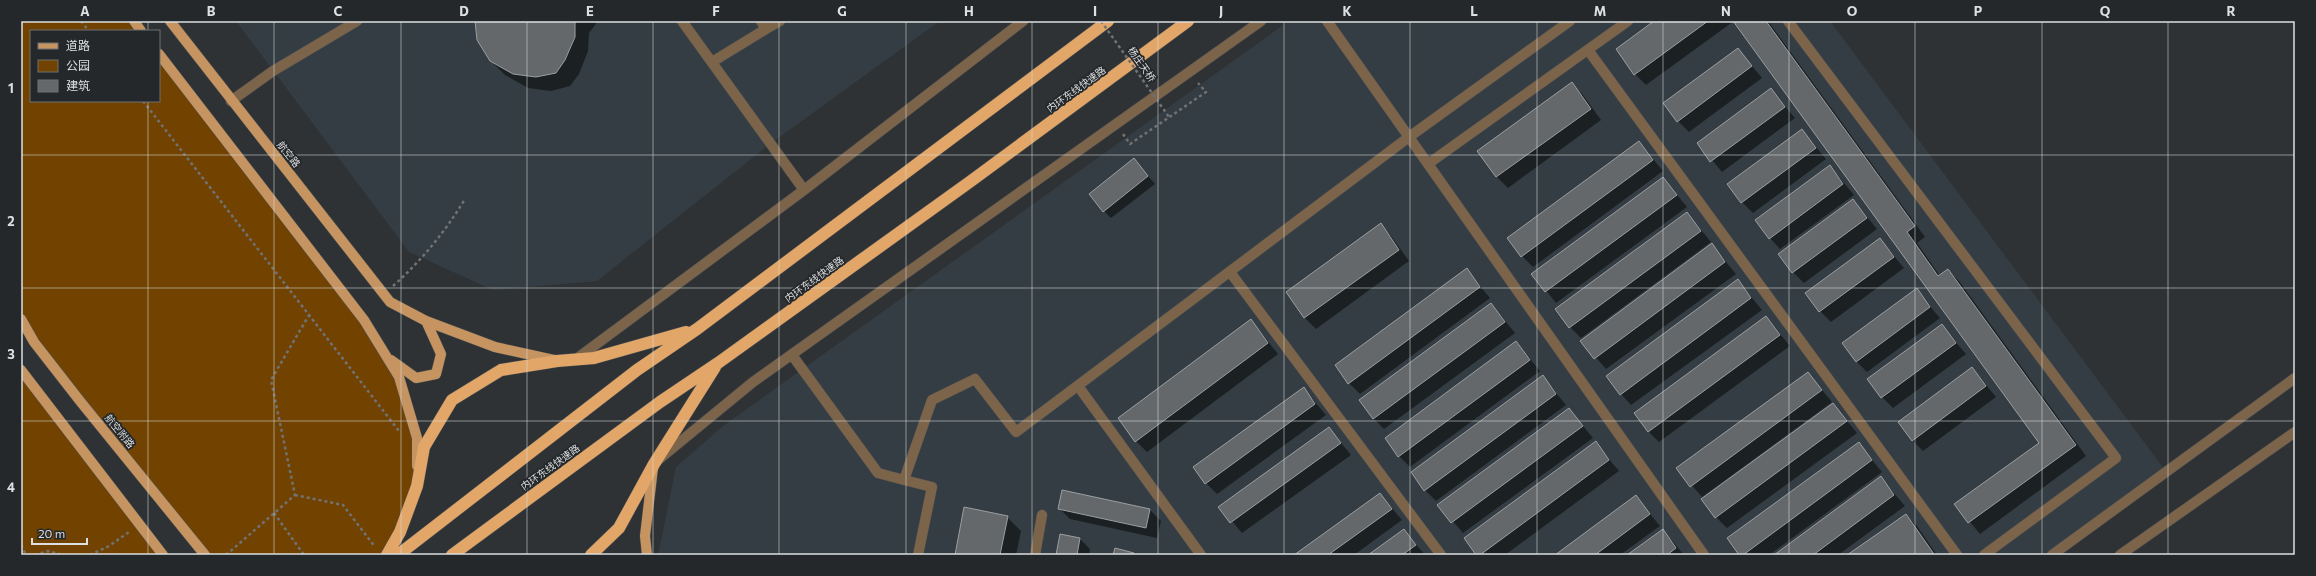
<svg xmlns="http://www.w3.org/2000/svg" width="2316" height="576" font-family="Commissioner,'Noto Sans SC',sans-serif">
<rect width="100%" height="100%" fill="#2f3234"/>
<!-- built -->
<path fill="#343d43" d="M236 21H940L770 144 597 281 493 290 409 252Z
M1289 21H1830L2165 470 2046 555H658L676 467 723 426Z"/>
<!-- green -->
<path fill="#724300" d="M21 21H134L141 31H31V101H159V54L364 320 399 377 417 438V486L387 555H205L21 319Z
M21 370 163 555H21Z"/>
<!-- shadow -->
<path fill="#0007" d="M476 21H598L589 33 588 51 579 74 570 86 551 91 528 88 505 75 491 61Z
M1656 21H1734L1646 85 1635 74Z
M1734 21H1768L1925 237 1917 243 1940 276 1948 270 1959 281 2086 456 1980 534 1956 505 2040 443Z
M1738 49 1762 78 1689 132 1678 121Z
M1572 84 1583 95 1601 120 1508 188 1497 177 1478 151Z
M1771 90 1795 118 1722 172 1698 143Z
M1802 130 1826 159 1753 213 1742 202Z
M1639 142 1663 171 1533 267 1522 256Z
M1134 159 1155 184 1111 218 1104 211Z
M1830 166 1854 195 1780 249 1770 238Z
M1663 178 1687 207 1556 303 1533 274Z
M1853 200 1877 229 1804 283 1793 272Z
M1687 213 1711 242 1581 338 1570 327Z
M1381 225 1391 236 1409 261 1316 329 1305 318 1287 292Z
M1880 239 1904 268 1831 322 1820 311Z
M1712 245 1736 274 1606 369 1582 341Z
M1466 269 1490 298 1360 394 1349 383Z
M1738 281 1762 310 1631 405 1621 394Z
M1916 290 1940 318 1867 372 1856 361Z
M1491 304 1515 333 1384 429 1373 418Z
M1766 317 1790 346 1659 442 1648 431Z
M1251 320 1278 354 1147 452 1136 441Z
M1942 326 1966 354 1893 408 1882 397Z
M1516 342 1540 371 1410 467 1399 456Z
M1972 368 1996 397 1923 451 1912 440Z
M1808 373 1832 402 1702 497 1678 469Z
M1542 376 1566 405 1436 501 1425 490Z
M1304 389 1326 415 1217 494 1206 483Z
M1833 404 1857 433 1727 528 1716 517Z
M1569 409 1593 438 1463 533 1439 505Z
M1329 428 1351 455 1242 533 1220 507Z
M1595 443 1619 471 1505 555H1477Z
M1858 443 1882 472 1769 555H1740Z
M1881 478 1905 506 1838 555H1775Z
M1380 494 1402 520 1354 555H1295Z
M1636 497 1660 526 1620 555H1557Z
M1059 508 1150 510 1161 521 1157 538 1070 519Z
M1906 515 1917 526 1937 555H1849Z
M1007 517 1021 531 1016 555H956Z
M1404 530 1425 555H1370Z
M1663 530 1684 555H1629Z
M1079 538 1090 549 1089 555H1057Z"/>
<!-- building -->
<path fill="#65686a" stroke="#9b9fa1" d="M475 21H575V37L565 60 556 73 536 77 513 74 490 61 477 40Z
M1654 21H1708L1634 75 1616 49Z
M1733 21H1766L1915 226 1907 232 1938 276 1948 269 2076 445 1968 523 1954 504 2039 443Z
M1738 48 1752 66 1677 122 1663 103Z
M1572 82 1591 109 1496 177 1477 151Z
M1771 88 1785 107 1710 162 1697 143Z
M1802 129 1816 148 1741 203 1727 184Z
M1639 141 1653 160 1521 257 1507 238Z
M1134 158 1148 176 1103 212 1089 194Z
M1830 165 1843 184 1769 239 1755 220Z
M1663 177 1677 195 1545 292 1531 274Z
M1853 199 1867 218 1792 273 1778 254Z
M1687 212 1701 231 1569 328 1555 309Z
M1381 223 1399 250 1304 318 1286 292Z
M1880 238 1894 257 1819 312 1805 293Z
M1712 243 1725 262 1594 359 1580 341Z
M1467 268 1480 287 1348 384 1335 365Z
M1738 279 1751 298 1620 395 1606 376Z
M1917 288 1930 307 1856 362 1842 343Z
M1491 303 1505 322 1373 419 1359 400Z
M1766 316 1780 335 1648 432 1634 413Z
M1251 319 1268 343 1135 442 1118 418Z
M1942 324 1956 343 1881 398 1867 379Z
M1516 341 1530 360 1398 457 1385 438Z
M1972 367 1986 386 1912 441 1898 422Z
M1808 372 1822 390 1690 487 1676 468Z
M1543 375 1556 394 1424 491 1411 472Z
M1304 387 1315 404 1205 484 1193 467Z
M1833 403 1847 421 1715 518 1701 499Z
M1569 408 1583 426 1451 523 1437 505Z
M1329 427 1341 443 1230 523 1218 507Z
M1596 441 1609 460 1480 555H1476L1464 538Z
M1859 442 1872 460 1743 555H1739L1727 538Z
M1881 476 1894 495 1813 555H1774Z
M1062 490 1150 509 1146 528 1058 509Z
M1380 493 1392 509 1328 555H1294Z
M1636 495 1650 514 1595 555H1555Z
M964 507 1008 516 1000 555H955Z
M1906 514 1934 554 1847 555Z
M1404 529 1416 545 1402 555H1368Z
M1663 529 1676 548 1667 555H1627Z
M1060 534 1080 538 1077 555H1056Z
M1115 548 1134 553 1133 555H1113Z"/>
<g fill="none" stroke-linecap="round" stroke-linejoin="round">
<!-- minor casing -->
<g stroke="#4b4e50" stroke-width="11">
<path id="minor" d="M682 21 804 190
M761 21 766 29 780 21
M1327 21 1704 555
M1788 21 2116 458 1984 555
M1588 50 1957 555
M712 62 766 29
M231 101 273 71 357 21
M1428 164 1628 21
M1230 272 1441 555
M792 355 878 473 904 480
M575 360 804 190 1023 21
M1078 386 1201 555
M658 460 753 382 1261 21
M918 555 932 487 904 480 932 400 975 379 1016 432 1409 137 1570 21
M1035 555 1042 515
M2052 555 2295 378
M2120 555 2295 432"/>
</g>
<!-- major casing -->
<g stroke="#4b4e50" stroke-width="11">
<path id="major" d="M134 21 141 31
M170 21 390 302 426 321 495 347 554 360
M159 54 364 320 399 377 417 438V466
M21 319 34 342 80 401 205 555
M391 360 416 378 436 374 441 354 426 321
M21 370 163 555
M647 555 645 536 653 468"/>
</g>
<!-- highway casing -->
<g stroke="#4b4e50" stroke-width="13">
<path id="highway" d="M387 555 400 532 417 486 424 447 452 400 501 370 557 361 594 358 686 332
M398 555 637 370 697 329 1108 21
M452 555 660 402 718 363 971 181 1188 21
M591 555 619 528 654 464 715 367"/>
</g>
<!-- path -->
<path stroke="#707274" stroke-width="2.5" stroke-dasharray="3 3" stroke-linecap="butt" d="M81 21 89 31
M143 101 399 431
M1123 134 1130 144 1206 92 1198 83
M393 286C422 260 445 232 465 199
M295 495 343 505 375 547
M274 513 304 555
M21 545 26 555
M35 555 48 551 63 555
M90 555 109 546 129 532
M226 555 295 495 271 380 309 315"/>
<!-- minor -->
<use href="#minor" stroke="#7c644b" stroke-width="10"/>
<!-- major -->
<use href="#major" stroke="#c59461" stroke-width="10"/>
<!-- highway -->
<use href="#highway" stroke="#e2a668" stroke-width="12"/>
<!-- path-bridge -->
<path stroke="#707274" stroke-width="2.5" stroke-dasharray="3 3" stroke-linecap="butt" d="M1101 21 1169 117"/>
</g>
<!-- grid -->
<path fill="none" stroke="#dddfe0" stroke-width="1" stroke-opacity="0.55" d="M148 21V31M274 21V555M401 21V555M527 21V555M653 21V555M779 21V555M906 21V555M1032 21V555M1158 21V555M1284 21V555M1410 21V555M1537 21V555M1663 21V555M1789 21V555M1915 21V555M2042 21V555M2168 21V555M148 101V555M21 155H2295M21 288H2295M21 421H2295"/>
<g text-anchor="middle" stroke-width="3.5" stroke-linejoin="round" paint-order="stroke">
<!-- street labels -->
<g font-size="10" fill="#dddfe0" stroke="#25282a">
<text transform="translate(1142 64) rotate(55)" y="4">杨庄天桥</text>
<text transform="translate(1076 89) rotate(-36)" y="4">内环东线快速路</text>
<text transform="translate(289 154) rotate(52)" y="4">航空路</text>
<text transform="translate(814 279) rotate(-36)" y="4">内环东线快速路</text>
<text transform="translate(120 431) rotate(51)" y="4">航空附路</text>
<text transform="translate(550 467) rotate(-36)" y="4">内环东线快速路</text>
</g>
</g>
<!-- border -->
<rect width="2316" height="576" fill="none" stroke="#25282a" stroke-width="44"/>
<!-- legend -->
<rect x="30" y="30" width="130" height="72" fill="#25282a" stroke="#6f7173"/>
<rect x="38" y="43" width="20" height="6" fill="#c59461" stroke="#6f7173"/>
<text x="66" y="50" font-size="12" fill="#dddfe0">道路</text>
<rect x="38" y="60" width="20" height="12" fill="#724300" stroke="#6f7173"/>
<text x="66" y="70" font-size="12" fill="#dddfe0">公园</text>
<rect x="38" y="80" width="20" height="12" fill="#65686a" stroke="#6f7173"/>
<text x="66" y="90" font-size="12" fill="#dddfe0">建筑</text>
<!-- scale -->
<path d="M32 538v6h55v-6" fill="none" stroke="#dddfe0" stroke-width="2"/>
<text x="38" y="538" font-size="12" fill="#dddfe0" stroke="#25282a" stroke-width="3" paint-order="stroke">20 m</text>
<rect x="22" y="22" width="2272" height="532" fill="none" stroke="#dddfe0" stroke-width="1.5"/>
<g font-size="13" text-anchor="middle" font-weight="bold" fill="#dddfe0">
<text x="85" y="16">A</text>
<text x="211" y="16">B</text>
<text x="338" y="16">C</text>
<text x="464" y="16">D</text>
<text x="590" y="16">E</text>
<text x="716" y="16">F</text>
<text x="842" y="16">G</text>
<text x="969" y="16">H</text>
<text x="1095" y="16">I</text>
<text x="1221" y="16">J</text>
<text x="1347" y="16">K</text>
<text x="1474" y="16">L</text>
<text x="1600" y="16">M</text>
<text x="1726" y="16">N</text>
<text x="1852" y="16">O</text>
<text x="1978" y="16">P</text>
<text x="2105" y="16">Q</text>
<text x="2231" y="16">R</text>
<text x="11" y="93">1</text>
<text x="11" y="226">2</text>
<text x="11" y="359">3</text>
<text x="11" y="492">4</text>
</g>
</svg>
